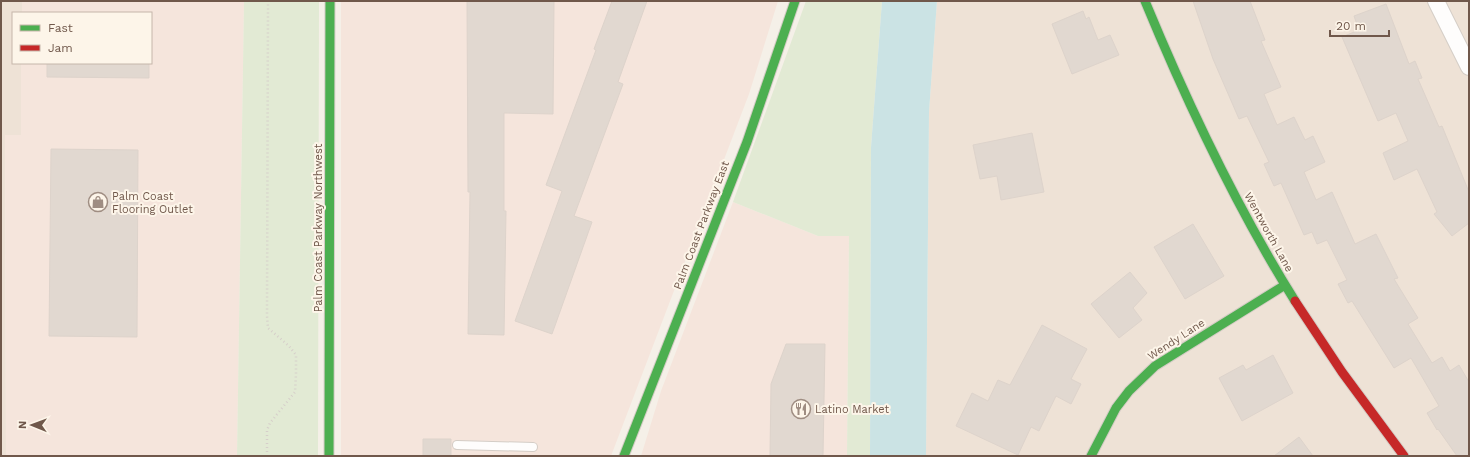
<svg xmlns="http://www.w3.org/2000/svg" width="1470" height="457" font-family="'Work Sans',sans-serif">
<rect width="100%" height="100%" fill="#f5f0e8"/>
<!-- residential -->
<path fill="#eee2d6" d="M1 1H22V13H13V63H21V136L5 135 6 456H1Z
M937 1H1469V456H926L929 112Z"/>
<!-- commercial -->
<path fill="#f5e5dc" d="M22 1H244L237 456H6L5 135H21V63H151V13H22Z
M341 1H778L749 94 611 456H341Z
M733 202 818 236H849L847 456H641L661 391Z"/>
<!-- green -->
<path fill="#e2ead4" d="M244 1H319L318 456H237Z
M806 1H882L871 147 870 456H847L849 236H818L733 202Z"/>
<!-- water -->
<path fill="#cbe3e4" d="M882 1H937L929 112 926 456H870L871 147Z"/>
<!-- building -->
<path fill="#e1d8d0" stroke="#ddd3cb" d="M467 1H554L553 114 504 113V211H506L504 335 468 334 470 192H468Z
M612 1H647L618 82 623 84 574 216 592 222 552 334 515 321 562 191 546 185 596 50 594 49Z
M1193 1H1250L1265 40 1261 41 1281 87 1264 94 1277 125 1294 117 1305 140 1313 136 1325 162 1304 172 1316 200 1332 192 1355 244 1376 234 1398 278 1394 279 1418 318 1408 324 1432 363 1442 357 1450 371 1459 365 1469 382V456H1457L1438 429 1437 430 1427 413 1439 406 1411 358 1394 368 1352 301 1348 303 1338 284 1347 280 1327 240 1317 244 1312 232 1304 235 1281 183 1274 186 1264 164 1269 162 1247 116 1239 119 1213 59Z
M1386 4 1409 64 1415 61 1422 78 1418 79 1439 127 1442 126 1469 192V223L1452 236 1434 214 1437 212 1417 169 1394 180 1383 153 1408 141 1396 113 1378 121 1342 37 1359 30 1354 16Z
M1083 11 1086 19 1089 17 1098 40 1110 35 1119 55 1072 74 1052 24Z
M47 63H149V78L47 77Z
M1032 133 1044 192 1001 200 997 176 980 179 973 145Z
M51 149 138 150 137 337 49 336Z
M1193 224 1224 276 1185 299 1154 247Z
M1130 272 1147 293 1133 308 1142 320 1119 338 1091 304Z
M1042 325 1087 349 1071 379 1081 384 1071 404 1056 396 1039 431 1031 427 1018 455 956 426 972 393 988 401 998 380 1010 385Z
M786 344H825L823 456H770L771 384Z
M1273 355 1293 393 1242 421 1219 378 1243 365 1246 370Z
M1299 437 1313 456H1274Z
M423 439H451V456H423Z"/>
<g fill="none" stroke-linecap="round" stroke-linejoin="round">
<!-- lane casing -->
<g stroke="#d4cdc6" stroke-width="10">
<path id="lane" d="M457 445 533 447"/>
</g>
<!-- street casing -->
<g stroke="#d4cdc6" stroke-width="18">
<path id="street" d="M1436 1 1469 67"/>
</g>
<!-- fast casing -->
<g stroke="#d4ccc5" stroke-width="11">
<path id="fast" d="M1145 1C1188 105 1235 205 1295 301
M329 456 330 1
M624 456 747 142 795 1
M1091 456 1116 408 1129 391 1155 366 1285 285"/>
</g>
<!-- jam casing -->
<g stroke="#d4ccc5" stroke-width="11">
<path id="jam" d="M1295 301 1342 372 1404 456"/>
</g>
<!-- path -->
<path stroke="#d6cfca" stroke-width="2.5" stroke-dasharray="1 3" stroke-linecap="butt" d="M267 456V430L270 423 295 392 296 374V355L289 346 268 328 267 316 268 1"/>
<!-- lane -->
<use href="#lane" stroke="#fefdfc" stroke-width="8"/>
<!-- street -->
<use href="#street" stroke="#fefdfc" stroke-width="16"/>
<!-- fast -->
<use href="#fast" stroke="#4caf50" stroke-width="9"/>
<!-- jam -->
<use href="#jam" stroke="#c62828" stroke-width="9"/>
</g>
<!-- icons -->
<defs>
<g id="shop-ring" transform="scale(1)"><circle r="9.5" fill="#fdf5e9" stroke="#9f8d82" stroke-width="1.5"/><path d="M-5-2.5h2.3a2.7 3.5 0 0 1 5.4 0H5L5.5 6h-11ZM-1.5-2.5h3a1.5 2.3 0 0 0-3 0Z" fill="#9f8d82"/></g>
<g id="restaurant-ring" transform="scale(1)"><circle r="9.5" fill="#fdf5e9" stroke="#9f8d82" stroke-width="1.5"/><path d="M-5-6h1v4h1v-4h1v4h1v-4h1v5L-1.5 .5V6h-2V.5L-5-1ZM5-6V6H3V1.5H1.5Q1.5-4 5-6Z" fill="#9f8d82"/></g>
</defs>
<g fill-rule="evenodd">
<use href="#shop-ring" x="98" y="202"/>
<use href="#restaurant-ring" x="801" y="409"/>
</g>
<g text-anchor="middle" stroke-width="4" stroke-linejoin="round" paint-order="stroke">
<!-- poi labels -->
<g font-size="11" fill="#70584b" stroke="#fdf5e9" text-anchor="start">
<text x="112" y="200">Palm Coast<tspan x="112" dy="13">Flooring Outlet</tspan></text>
<text x="815" y="413">Latino Market</text>
</g>
<!-- street labels -->
<g font-size="11" fill="#70584b" stroke="#fdf5e9">
<text transform="translate(701 225) rotate(-69)" y="4">Palm Coast Parkway East</text>
<text transform="translate(318 228) rotate(-90)" y="4">Palm Coast Parkway Northwest</text>
<text transform="translate(1269 232) rotate(61)" y="4">Wentworth Lane</text>
<text transform="translate(1176 339) rotate(-33)" y="4">Wendy Lane</text>
</g>
</g>
<!-- border -->
<rect width="1470" height="457" fill="none" stroke="#70584b" stroke-width="4"/>
<!-- legend -->
<rect x="12" y="12" width="140" height="52" fill="#fdf5e9" stroke="#c5b6aa"/>
<rect x="20" y="25" width="20" height="6" fill="#4caf50" stroke="#c5b6aa"/>
<text x="48" y="32" font-size="12" fill="#70584b">Fast</text>
<rect x="20" y="45" width="20" height="6" fill="#c62828" stroke="#c5b6aa"/>
<text x="48" y="52" font-size="12" fill="#70584b">Jam</text>
<!-- north arrow -->
<g transform="translate(32 425) rotate(271)" stroke="#fdf5e9" stroke-width="3" paint-order="stroke">
<path d="M0-3L7 15L0 10L-7 15Z" fill="#70584b"/>
<text y="-6" font-size="11" font-weight="bold" text-anchor="middle" fill="#70584b">N</text>
</g>
<!-- scale -->
<path d="M1330 30v6h59v-6" fill="none" stroke="#70584b" stroke-width="2"/>
<text x="1336" y="30" font-size="12" fill="#70584b" stroke="#fdf5e9" stroke-width="3" paint-order="stroke">20 m</text>
</svg>
